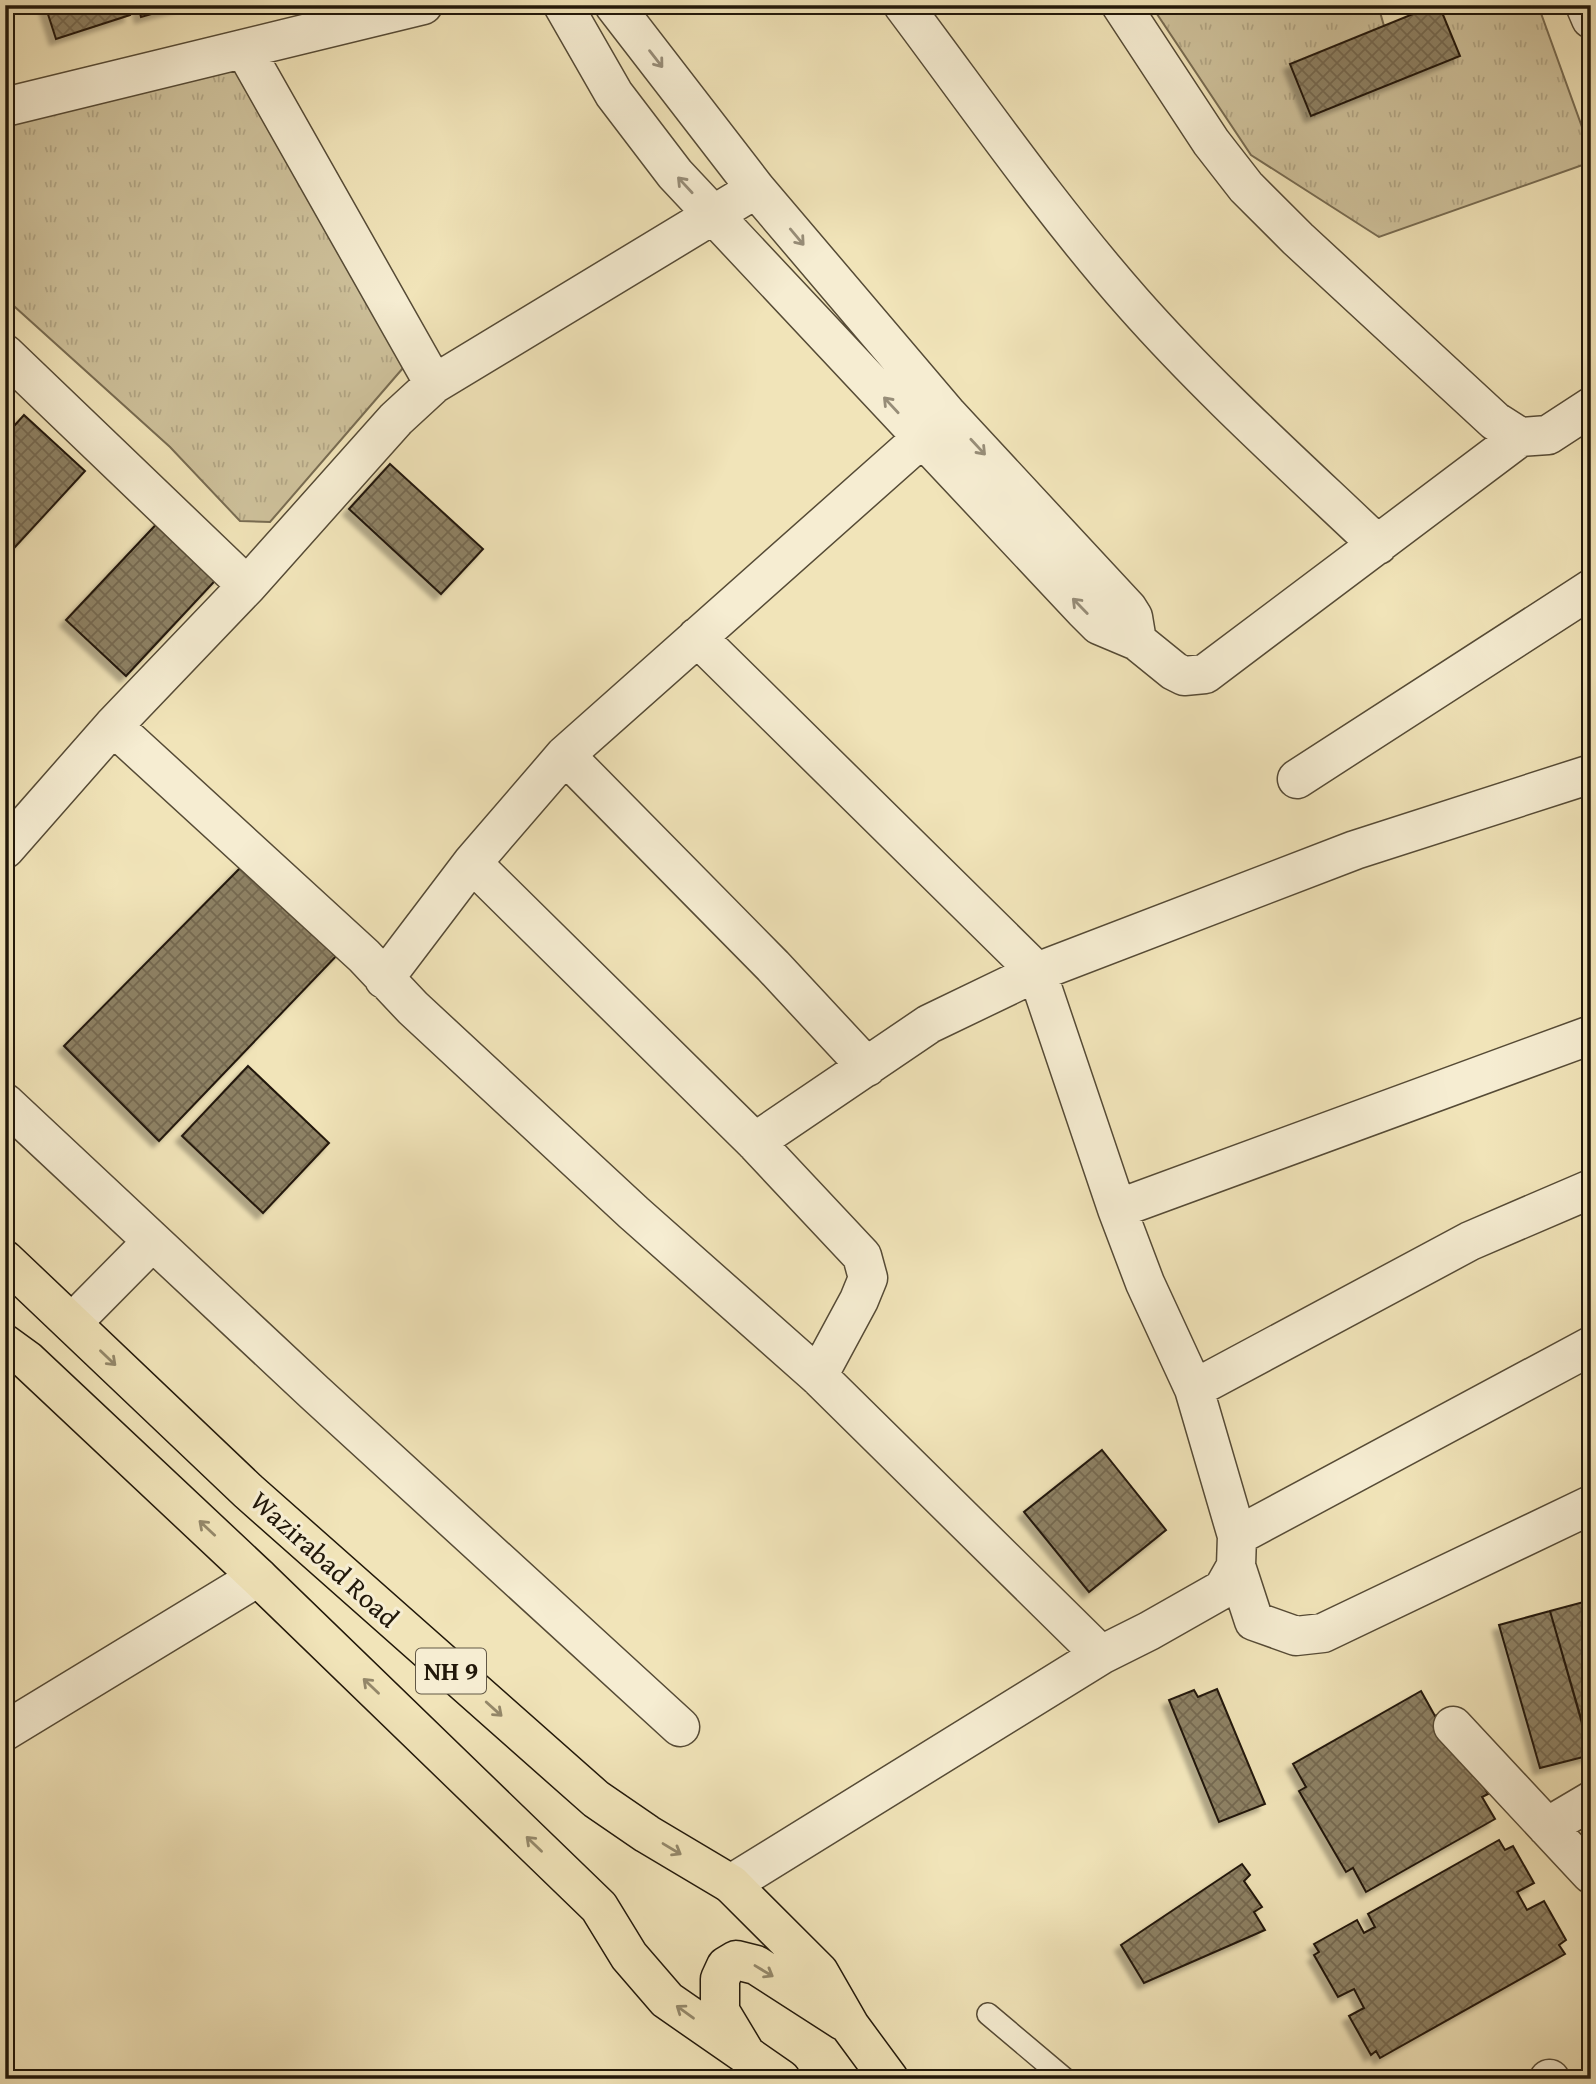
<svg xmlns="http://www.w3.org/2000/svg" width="1596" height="2084" font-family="'Gentium Book Plus',serif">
<defs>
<pattern id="park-tufts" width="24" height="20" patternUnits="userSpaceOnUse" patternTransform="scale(1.75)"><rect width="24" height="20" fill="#cec19b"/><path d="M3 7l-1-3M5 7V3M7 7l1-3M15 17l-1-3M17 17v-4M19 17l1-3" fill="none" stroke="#b1a584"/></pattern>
<pattern id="building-cross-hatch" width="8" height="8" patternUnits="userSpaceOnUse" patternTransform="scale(1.75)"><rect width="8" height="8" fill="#8e8265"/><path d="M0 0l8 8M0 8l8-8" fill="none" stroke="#746951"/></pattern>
<filter id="shadow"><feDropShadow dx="-6" dy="6" stdDeviation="2" flood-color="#0004"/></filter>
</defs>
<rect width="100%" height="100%" fill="#f1e4b9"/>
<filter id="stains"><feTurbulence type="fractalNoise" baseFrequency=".00286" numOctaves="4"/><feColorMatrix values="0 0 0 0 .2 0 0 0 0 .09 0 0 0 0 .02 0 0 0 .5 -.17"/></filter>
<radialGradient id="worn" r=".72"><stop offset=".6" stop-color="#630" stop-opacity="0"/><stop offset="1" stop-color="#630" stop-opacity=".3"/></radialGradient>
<!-- park -->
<path fill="url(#park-tufts)" stroke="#786c52" stroke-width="2" d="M1151 5H1378L1384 26 1456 5H1538L1591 152V162L1379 237 1251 155Z
M228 39 403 368 270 522 240 521 170 447 5 298V98Z"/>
<!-- building -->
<path fill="url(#building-cross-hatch)" stroke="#22180a" stroke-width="2" filter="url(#shadow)" d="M45 5H127L130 15 56 39Z
M138 5H183L141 17Z
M1435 5H1439L1460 56 1311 116 1290 64Z
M24 415 85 471 5 558V436Z
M390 464 483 549 441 594 349 509Z
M165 515 225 570 126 676 66 620Z
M247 861 342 950 159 1141 64 1046Z
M248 1066 329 1143 263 1213 182 1136Z
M1102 1450 1166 1530 1089 1592 1024 1512Z
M1591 1600V1753L1550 1611Z
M1550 1611 1591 1755 1540 1768 1499 1625Z
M1217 1689 1265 1804 1219 1822 1169 1700 1194 1690 1198 1697Z
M1421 1691 1435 1716 1441 1713 1488 1794 1482 1797 1495 1819 1366 1892 1353 1868 1346 1872 1299 1791 1306 1787 1293 1764Z
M1499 1840 1505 1850 1513 1846 1534 1883 1517 1892 1527 1910 1544 1901 1566 1940 1559 1945 1565 1954 1380 2058 1376 2051 1371 2055 1349 2016 1364 2008 1354 1989 1338 1997 1314 1955 1319 1952 1314 1944 1357 1920 1364 1933 1375 1927 1368 1914Z
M1242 1864 1250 1875 1244 1881 1262 1907 1254 1912 1265 1930 1144 1983 1121 1945Z"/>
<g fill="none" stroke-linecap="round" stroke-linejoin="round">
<!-- lane casing -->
<g stroke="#564b36" stroke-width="24">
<path id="lane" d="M988 2014 1065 2079"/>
</g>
<!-- street casing -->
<g stroke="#564b36" stroke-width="41">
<path id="street" d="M563 5 614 94 675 174 1084 610 1099 625 1137 641 1174 671 1184 676 1205 674 1520 437
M614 5 756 189 948 415 1128 609 1133 617 1137 641
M903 5C978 105 1050 209 1133 303 1209 389 1295 466 1378 545
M1121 5 1211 142 1246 187 1298 239 1495 421 1520 437 1548 435 1591 407
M1585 5 1591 19
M245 50 434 384
M5 107 423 5
M5 354 247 586
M697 637 1037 972 1117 1209 1145 1283 1194 1389 1237 1536 1236 1566 1223 1589 1149 1631 1101 1655 731 1884
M113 726 364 956 413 1008 634 1213 818 1376 1101 1655
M565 755 773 966 867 1067
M1297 779 1591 589
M5 849 113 726 247 586 396 419 434 384 756 189
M472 863 755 1142 862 1256 868 1278 859 1300 818 1376
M384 979 472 863 565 755 941 421
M5 1103 315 1393 680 1727
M755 1142 929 1024 1037 972 1355 850 1591 774
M1117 1209 1591 1035
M72 1323 152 1242
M1194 1389 1470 1241 1591 1189
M1237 1536 1591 1346
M1236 1566 1254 1621 1296 1636 1323 1633 1591 1505
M1453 1726 1591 1874
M5 1731 258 1577
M1547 1827 1591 1801
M1549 2079H1550"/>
</g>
<!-- highway casing -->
<g stroke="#22180a" stroke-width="41">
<path id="highway" d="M5 1260 248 1491 596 1799 647 1834 731 1884 819 1972 850 2026 889 2079
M5 1344 27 1360 258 1577 599 1907 629 1956 667 2000 781 2079
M744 2051 720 2011V1979L726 1966 736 1960 756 1965 843 2021"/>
</g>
<!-- lane -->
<use href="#lane" stroke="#f6edd2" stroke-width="21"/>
<!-- street -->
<use href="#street" stroke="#f6edd2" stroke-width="38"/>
<!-- highway -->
<use href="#highway" stroke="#f1e4b9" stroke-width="38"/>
</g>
<!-- one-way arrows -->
<defs><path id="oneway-shaft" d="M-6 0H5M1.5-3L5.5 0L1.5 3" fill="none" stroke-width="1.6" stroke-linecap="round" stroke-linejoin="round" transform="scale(1.75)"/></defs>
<g stroke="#978d78">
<use href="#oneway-shaft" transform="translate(656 59) rotate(52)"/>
<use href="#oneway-shaft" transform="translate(685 185) rotate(-133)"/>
<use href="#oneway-shaft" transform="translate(797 237) rotate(50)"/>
<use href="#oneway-shaft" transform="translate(891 405) rotate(-133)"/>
<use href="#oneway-shaft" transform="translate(978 447) rotate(47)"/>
<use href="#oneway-shaft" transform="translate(1080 606) rotate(-134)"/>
</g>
<g stroke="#94886a">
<use href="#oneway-shaft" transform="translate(108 1358) rotate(44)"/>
<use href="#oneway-shaft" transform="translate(207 1528) rotate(-137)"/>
<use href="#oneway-shaft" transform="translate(371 1686) rotate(-136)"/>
<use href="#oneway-shaft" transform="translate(494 1709) rotate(42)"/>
<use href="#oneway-shaft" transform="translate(534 1844) rotate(-136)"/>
<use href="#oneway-shaft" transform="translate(672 1849) rotate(31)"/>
<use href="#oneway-shaft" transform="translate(764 1971) rotate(31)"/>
<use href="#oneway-shaft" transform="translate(685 2012) rotate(-144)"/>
</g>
<g text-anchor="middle" stroke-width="6" stroke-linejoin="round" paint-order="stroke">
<!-- shield labels -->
<rect fill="#f6edd2" stroke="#625846" stroke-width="2" x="416" y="1648.5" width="70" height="45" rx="5"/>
<g font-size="26" font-weight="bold" fill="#22180a">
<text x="451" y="1680">NH 9</text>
</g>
<!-- street labels -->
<g font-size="28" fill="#22180a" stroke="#f6edd2">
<text transform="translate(325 1559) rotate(42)" y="10">Wazirabad Road</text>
</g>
</g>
<!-- margin -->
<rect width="1596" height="2084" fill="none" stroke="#f1e4b9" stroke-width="28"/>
<rect x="7" y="7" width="1582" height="2070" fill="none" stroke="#22180a" stroke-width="3.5"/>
<rect x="14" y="14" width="1568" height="2056" fill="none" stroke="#22180a" stroke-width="2"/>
<rect width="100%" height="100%" filter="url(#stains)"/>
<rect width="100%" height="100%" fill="url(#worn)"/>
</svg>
